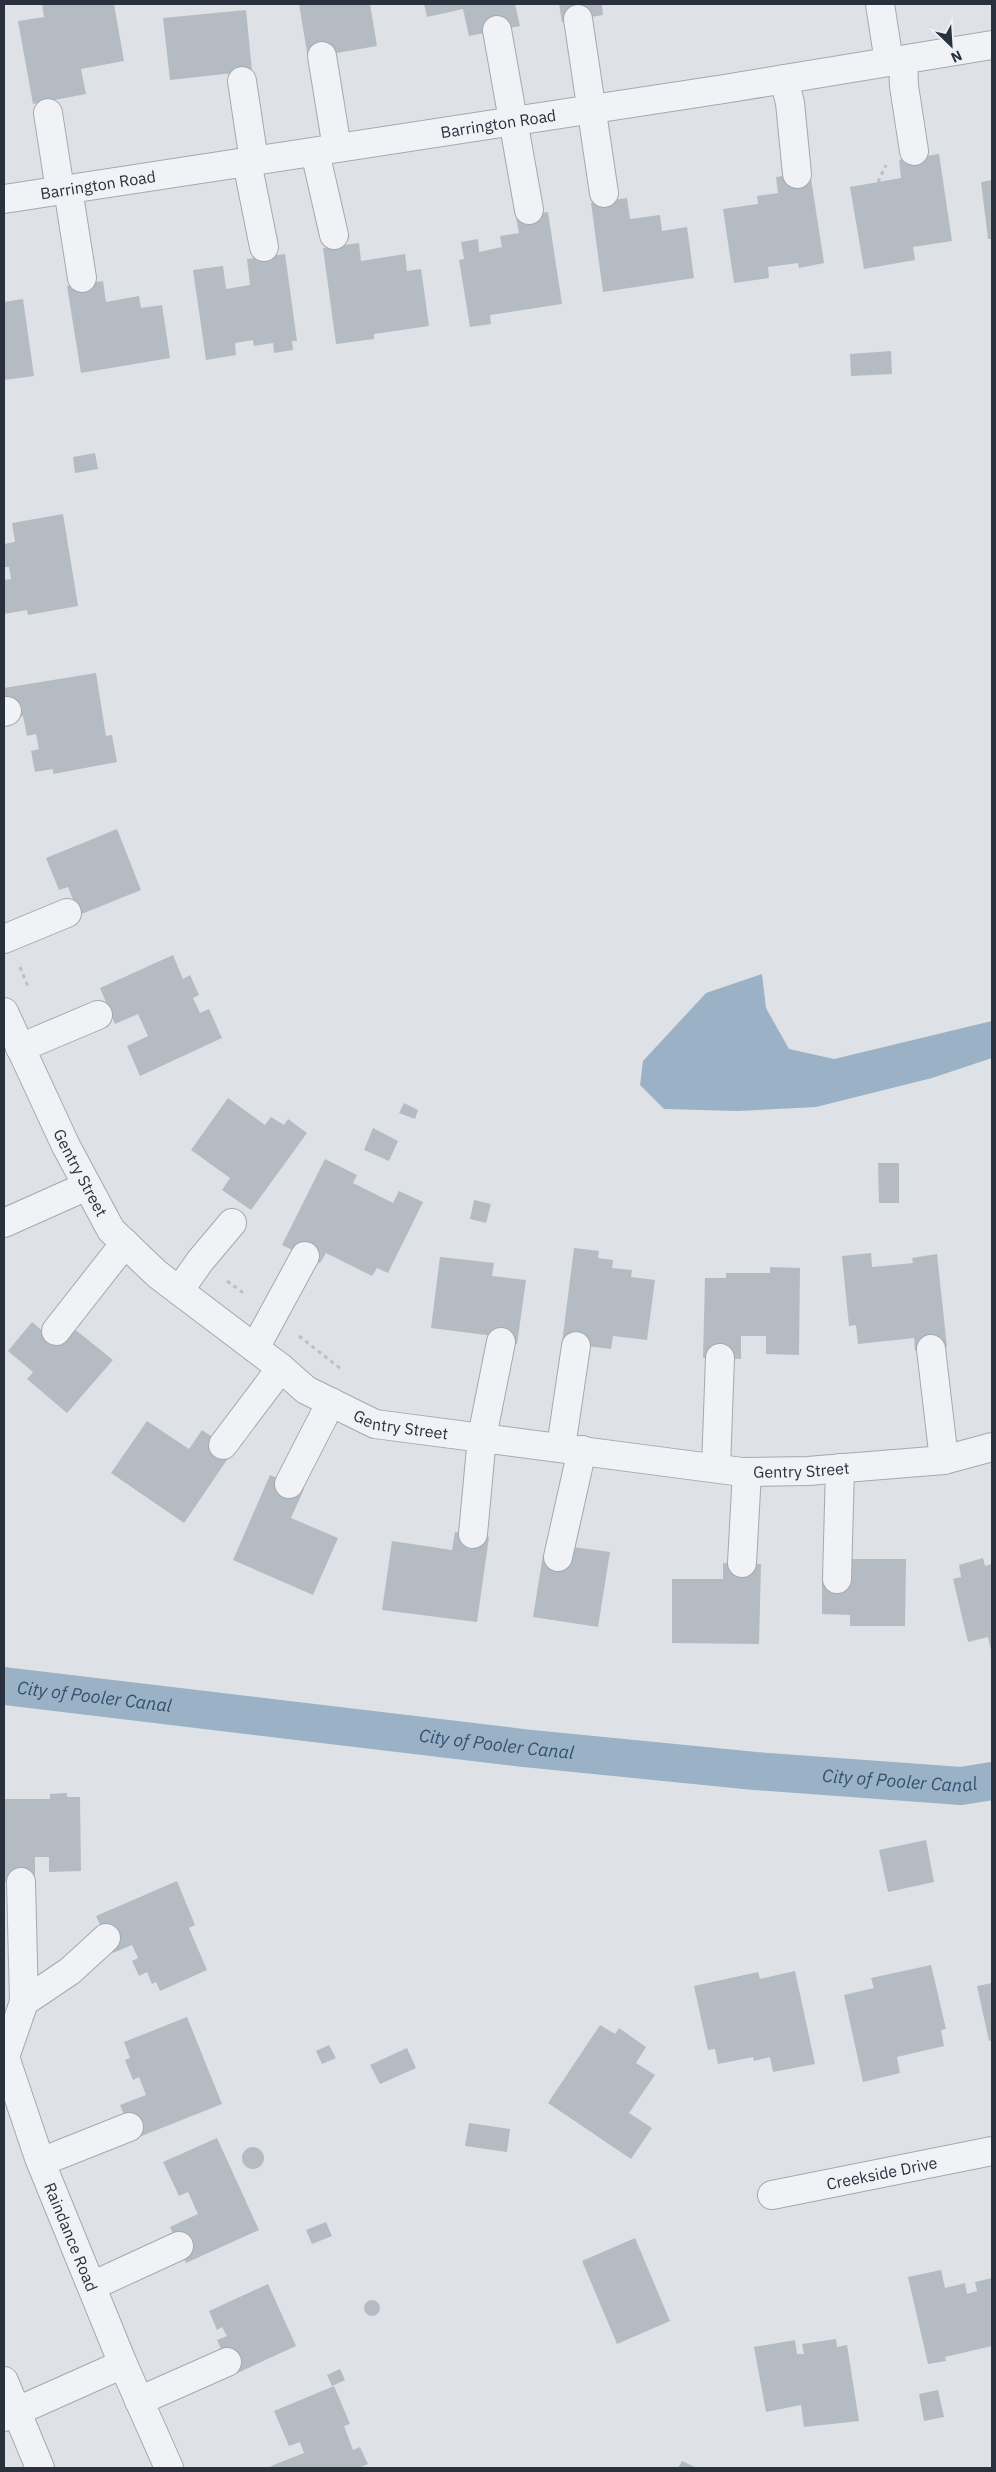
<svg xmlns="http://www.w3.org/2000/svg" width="996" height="2472" font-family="'IBM Plex Sans',sans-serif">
<rect width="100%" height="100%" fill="#dee2e7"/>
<!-- water -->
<path fill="#9ab1c6" d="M762 974 766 1008 789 1049 834 1059 992 1021V1058L932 1078 816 1107 737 1111 664 1109 640 1085 643 1061 706 993Z"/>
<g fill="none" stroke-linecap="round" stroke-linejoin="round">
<!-- canal -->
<path stroke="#9ab1c6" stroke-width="38" id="s1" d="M4 1686 523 1748 755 1771 961 1786 992 1781"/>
</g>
<!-- building -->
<path fill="#b5bbc3" d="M42 4H114L124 61 81 69 86 94 33 104 18 21 44 17Z
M299 4H370L377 46 308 58Z
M424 4H515L520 26 469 36 463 9 427 17Z
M559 4H602L603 15 562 22Z
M246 10 252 71 170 80 163 18Z
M939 154 952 241 913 247 915 260 864 269 850 187 901 178 899 160Z
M810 172 824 263 799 268 798 263 768 267 769 278 734 283 723 209 758 204 757 196 778 193 776 177Z
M992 180V239H988L981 182Z
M627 198 630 219 660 215 662 231 687 227 694 278 603 292 591 203Z
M548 212 562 304 490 315 491 324 470 327 459 260 464 259 461 242 478 239 479 252 502 247 500 236 519 233 516 217Z
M359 243 361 261 405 254 407 271 421 269 429 326 374 334V339L336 344 323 248Z
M285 254 297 341H292L293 350 274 353 273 343 254 346 253 340 235 343 236 355 206 360 193 270 223 266 226 289 250 285 247 259Z
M103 281 106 302 139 296 141 308 162 305 170 358 81 373 67 286Z
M23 299 34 376 4 380V302Z
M891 351 892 374 851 376 850 354Z
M95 453 98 469 75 473 73 457Z
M63 514 78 606 28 615 27 610 4 614V580L11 579 9 567H5L4 544 15 542 12 523Z
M96 673 106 736 112 735 117 762 53 774V769L35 772 31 751 39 749 36 734 27 736 23 716 9 719 4 688Z
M117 829 141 890 79 915 68 887 59 890 46 858Z
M173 955 183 979 190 975 199 995 193 998 200 1013 209 1009 222 1038 140 1076 127 1046 148 1036 138 1014 115 1024 100 988Z
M228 1098 265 1125 271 1117 284 1125 288 1119 307 1133 251 1210 222 1190 230 1178 191 1150Z
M404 1103 418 1110 415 1119 399 1113Z
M373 1128 398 1141 389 1161 364 1150Z
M325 1159 357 1175 353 1183 393 1203 399 1191 423 1202 388 1273 377 1268 372 1276 326 1253 320 1263 282 1245Z
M878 1163H899V1203H879Z
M474 1200 491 1204 486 1223 470 1219Z
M574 1248 599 1251 598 1258 613 1260 612 1268 632 1270 631 1277 655 1280 647 1340 613 1336 611 1349 562 1343Z
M871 1253 872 1267 913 1263 912 1258 937 1254 947 1347 915 1351 914 1338 858 1344 856 1325 849 1326 842 1256Z
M440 1257 494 1263 492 1276 526 1280 517 1344 501 1342 502 1337 431 1328Z
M770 1267 800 1268 799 1355 766 1354V1336H741V1359L703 1358 705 1278H726V1273H770Z
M32 1322 58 1344 72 1327 113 1360 67 1413 27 1379 33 1372 8 1351Z
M147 1421 189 1449 202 1430 233 1451 184 1523 111 1473Z
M270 1475 304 1489 291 1518 338 1538 313 1595 233 1560Z
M455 1532 489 1537 477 1622 382 1610 392 1541 452 1550Z
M573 1547 610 1552 598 1627 533 1617 543 1555 571 1559Z
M983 1558 985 1566 992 1564 991 1650 988 1637 968 1642 953 1579 961 1577 959 1565Z
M852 1559H906L905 1626H850V1615L822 1614V1579L852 1580Z
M723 1563 761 1564 759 1644 672 1643V1579H723Z
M67 1793V1797H80L81 1871 49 1872V1857H35V1882H4V1799H50V1794Z
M926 1840 934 1882 888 1892 879 1850Z
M177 1881 195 1925 189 1928 207 1970 160 1991 156 1982 152 1984 147 1972 139 1976 132 1961 138 1958 132 1945 113 1953 96 1916Z
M931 1965 946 2029 941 2030 944 2046 897 2057 900 2073 863 2082 844 1995 874 1988 871 1978Z
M795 1971 815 2064 773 2072 770 2057 754 2061 753 2057 718 2064 715 2049 708 2050 694 1986 758 1972 760 1979Z
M992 1983V2040L989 2041 977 1986Z
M187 2017 222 2104 134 2139 120 2105 146 2095 139 2077 133 2080 125 2060 130 2058 124 2042Z
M600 2025 615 2034 619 2028 646 2047 636 2063 655 2075 629 2113 652 2128 631 2159 548 2103Z
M329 2045 336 2058 322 2064 316 2051Z
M407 2048 416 2068 380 2084 370 2065Z
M469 2123 510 2129 507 2152 465 2146Z
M217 2138 259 2230 186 2263 170 2227 198 2214 188 2192 179 2196 163 2162Z
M242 2158a11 11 0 1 1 22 0a11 11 0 1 1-22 0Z
M326 2222 332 2236 312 2244 306 2230Z
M635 2238 670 2321 617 2344 582 2261Z
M941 2270 945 2288 965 2283 967 2294 977 2291 975 2282 992 2278V2346L945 2357 946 2361 928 2364 908 2277Z
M268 2284 296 2346 233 2375 217 2340 227 2336 222 2327 217 2330 209 2311Z
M364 2308a8 8 0 1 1 16 0a8 8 0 1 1-16 0Z
M836 2339 837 2347 847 2345 859 2421 804 2427 801 2405 766 2412 754 2347 795 2340 797 2354H804L802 2344Z
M340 2369 345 2380 332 2386 327 2375Z
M334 2386 350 2424 344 2426 353 2450 360 2447 368 2464 359 2468H272L271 2466 304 2453 300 2442 289 2446 274 2411Z
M938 2390 944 2417 924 2421 919 2394Z
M682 2461 697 2468H678Z"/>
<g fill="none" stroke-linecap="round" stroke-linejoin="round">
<!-- minor casing -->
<g stroke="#a4a9b1" stroke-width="30">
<g id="minor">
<path d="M880 4 889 62"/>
<path d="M578 19 604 193"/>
<path d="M497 30 529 210"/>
<path d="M322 56 337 148"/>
<path d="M903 60 904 86 914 151"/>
<path d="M784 79 790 103 797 174"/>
<path d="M242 81 254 161"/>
<path d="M48 113 60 190"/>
<path d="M315 152 334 235"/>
<path d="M247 162 264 247"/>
<path d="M68 189 82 278"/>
<path id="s2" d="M4 199 724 89 992 45"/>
<path d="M4 712 7 711"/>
<path d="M4 939 67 913"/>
<path id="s3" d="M4 1012 66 1146 111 1230 157 1274 281 1368 306 1390 375 1424 742 1472 808 1471 944 1460 992 1447"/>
<path d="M20 1048 98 1015"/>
<path d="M4 1223 87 1186"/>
<path d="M179 1291 200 1261 232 1223"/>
<path d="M56 1331 125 1243"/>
<path d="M255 1348 305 1256"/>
<path d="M931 1349 944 1460"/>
<path d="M223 1445 281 1368"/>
<path d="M561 1447 576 1346"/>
<path d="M716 1468 720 1358"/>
<path d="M289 1484 331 1402"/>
<path d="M473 1534 482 1437 501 1342"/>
<path d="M558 1557 582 1450"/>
<path d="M742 1563 747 1472"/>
<path d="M837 1579 840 1468"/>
<path id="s4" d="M21 1882 24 2002 5 2057 39 2158 123 2364 169 2468"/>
<path d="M24 2002 70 1971 106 1938"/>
<path d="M41 2162 129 2127"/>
<path id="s5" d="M772 2195 992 2151"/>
<path d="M92 2286 179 2246"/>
<path d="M4 2381 40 2468"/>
<path d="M139 2401 227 2362"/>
<path d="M4 2417 123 2364"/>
</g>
</g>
<!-- path -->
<path stroke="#bcc0c5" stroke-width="3" stroke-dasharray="4 4" stroke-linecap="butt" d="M878 182 886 165
M20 967 29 989
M227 1281 246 1295
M299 1336 341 1369"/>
<!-- minor -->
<use href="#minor" stroke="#f0f2f5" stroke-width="28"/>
</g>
<g text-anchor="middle" stroke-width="4" stroke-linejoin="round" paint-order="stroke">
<!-- street labels -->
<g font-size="16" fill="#28313d" stroke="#edf1f5">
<text dy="6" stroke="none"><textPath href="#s2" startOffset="500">Barrington Road</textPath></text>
<text dy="6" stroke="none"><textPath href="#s2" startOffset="95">Barrington Road</textPath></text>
<text dy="6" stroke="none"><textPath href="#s3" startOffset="178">Gentry Street</textPath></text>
<text dy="6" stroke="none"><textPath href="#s3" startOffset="598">Gentry Street</textPath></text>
<text dy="6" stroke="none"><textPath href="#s3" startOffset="1002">Gentry Street</textPath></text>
<text dy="6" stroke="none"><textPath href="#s5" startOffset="112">Creekside Drive</textPath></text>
<text dy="6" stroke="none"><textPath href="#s4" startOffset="370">Raindance Road</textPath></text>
</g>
<!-- water labels -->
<g font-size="18" font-style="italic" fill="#34516f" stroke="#edf1f5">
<text dy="6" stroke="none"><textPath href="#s1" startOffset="91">City of Pooler Canal</textPath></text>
<text dy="6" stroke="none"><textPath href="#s1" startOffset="496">City of Pooler Canal</textPath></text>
<text dy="6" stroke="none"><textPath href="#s1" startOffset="901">City of Pooler Canal</textPath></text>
</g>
</g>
<!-- border -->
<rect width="996" height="2472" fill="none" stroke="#28313d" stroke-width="10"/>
<!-- north arrow -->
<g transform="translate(951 45) rotate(155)" stroke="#edf1f5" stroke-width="4" paint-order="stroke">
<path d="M0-4L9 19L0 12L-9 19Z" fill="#28313d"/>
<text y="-8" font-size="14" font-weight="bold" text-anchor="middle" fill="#28313d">N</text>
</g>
</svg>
